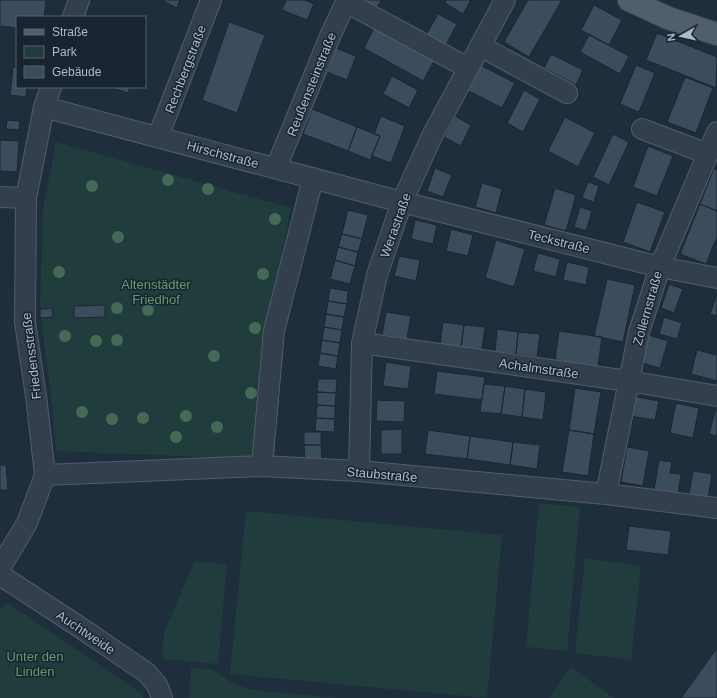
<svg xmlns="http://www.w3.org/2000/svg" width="717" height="698" font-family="Helvetica,sans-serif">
<rect width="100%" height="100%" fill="#1f2e3c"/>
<!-- green -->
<path fill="#213c3d" d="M56 142 291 208 265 339 255 459 56 451 51 395 40 309 43 208Z
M539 503 580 507 567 651 526 647Z
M246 511 502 535 487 698 230 674Z
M585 558 641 566 631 660 575 653Z
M194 562 227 564 218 664 162 659 164 633Z
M8 603 142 694 143 698H0V608Z
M571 667 614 698H549Z
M191 668 211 669 234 684 253 690 338 698H189Z"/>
<!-- building -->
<path fill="#3b4c5c" stroke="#1b2633" d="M0 0H46L44 17H17V28L0 26Z
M161 0H180L177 8Z
M286 0H305L314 4 307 20 282 10Z
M358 0H381L375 12Z
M446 0H471L463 14 445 3Z
M528 0H562L529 57 504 42Z
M594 5 622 20 609 45 581 30Z
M438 14 457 24 446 45 426 35Z
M229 22 265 35 237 113 202 100Z
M374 28 434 61 423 81 364 48Z
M657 33 717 57 716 88 646 60Z
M589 35 629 56 620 74 580 52Z
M336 48 356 56 347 80 327 72Z
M551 54 583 70 576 85 544 68Z
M480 65 515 83 502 108 467 90Z
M636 65 655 73 639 112 620 104Z
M13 67H17V87H27L26 97 10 95Z
M392 76 418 90 409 108 383 94Z
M685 77 713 88 696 133 667 122Z
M110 87H130L128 93Z
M524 90 540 99 523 132 507 123Z
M312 109 357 127 348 151 303 134Z
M381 116 405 126 391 163 372 156 380 136 374 134Z
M455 116 471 125 461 146 444 137Z
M565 117 595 133 578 167 548 151Z
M7 120 20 121 19 130 6 129Z
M357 127 380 136 370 160 348 151Z
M613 134 629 142 609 185 593 177Z
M0 140 19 141 17 172 0 171Z
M648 146 673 156 657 196 633 187Z
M435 168 452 175 443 197 427 191Z
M714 168 717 170V211L700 204Z
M588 182 599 186 594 202 582 198Z
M482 183 502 189 496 213 475 207Z
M555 188 576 195 566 231 544 225Z
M637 202 665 212 650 252 623 242Z
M700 204 717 211V237L706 264 680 254Z
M580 207 592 211 586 231 574 227Z
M348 210 368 215 362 239 342 234Z
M415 220 437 225 433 244 411 239Z
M451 229 473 235 468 256 446 251Z
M342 234 362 239 358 252 338 247Z
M496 240 525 249 514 287 485 278Z
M338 247 358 252 355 266 335 260Z
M538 253 560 259 556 277 533 271Z
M399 256 420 260 416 281 394 276Z
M335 260 355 266 350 284 330 279Z
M567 262 589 267 586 285 563 280Z
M607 279 635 285 623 342 594 336Z
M669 284 683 289 674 313 661 308Z
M330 288 348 291 347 304 328 301Z
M716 296H717V316L710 314Z
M328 301 347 304 344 317 326 314Z
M105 305V317L74 318V306Z
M52 308 53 317 40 318V309Z
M386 312 411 316 407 339 382 335Z
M326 314 344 317 342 330 324 327Z
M664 317 682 323 677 339 659 334Z
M443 322 464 325 461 347 440 344Z
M464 325 485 327 482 350 461 347Z
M324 327 342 330 340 343 322 340Z
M497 329 518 332 516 354 495 352Z
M559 331 602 337 598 367 555 360Z
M518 332 540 334 537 357 516 354Z
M646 334 668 341 660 368 638 362Z
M322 340 340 343 338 356 320 353Z
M697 350 717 355V381L691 374Z
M320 353 338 356 336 369 318 366Z
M386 362 411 366 408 389 383 386Z
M437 371 485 377 482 400 434 394Z
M318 379H337L336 393 317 392Z
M484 384 505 386 501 414 480 412Z
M505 386 525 389 522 417 501 414Z
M575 388 601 392 594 434 569 430Z
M525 389 546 392 543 420 522 417Z
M317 392 336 393 335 406 317 405Z
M632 396 659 401 655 420 629 416Z
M377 400 405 401 404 422 376 421Z
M676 403 699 408 693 438 670 433Z
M317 405 335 406V419L316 418Z
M715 411H717V436L709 434Z
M316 418 335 419 334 432 315 431Z
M402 429V454H381V430Z
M428 430 470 436 467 459 425 454Z
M569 430 594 434 588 476 562 472Z
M304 432H321V445H304Z
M470 436 513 442 510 465 467 459Z
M513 442 540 445 537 469 510 465Z
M304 445H321L322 460 305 461Z
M627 447 649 451 643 486 621 482Z
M659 460 672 462 670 473 681 474 678 494 654 490Z
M0 465H6L8 490H0Z
M693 471 712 474 708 499 689 495Z
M629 526 671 531 668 555 626 550Z
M717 648V698H681Z"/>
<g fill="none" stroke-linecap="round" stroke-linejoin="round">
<!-- minor casing -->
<g stroke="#515d6a" stroke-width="22">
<path id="minor" d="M346 2 468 68
M73 17 79 0
M480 46 567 93
M44 107 402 202 660 267 717 278
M642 129 708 154
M158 137 211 0
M276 168 331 34 347 0
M0 197 26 198
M362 343 628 381 717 396
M262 466 274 331 313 178
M359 471 362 343 377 275 402 202 432 136 505 0
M45 475 262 466 359 471 606 494 717 508
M606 494 639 332 660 267 717 132
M0 568 27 523 45 475 36 396 25 322 26 198 44 107 51 87
M0 575 78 626 147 673 157 685 162 698"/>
</g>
<!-- major casing -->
<g stroke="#3d4855" stroke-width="24">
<path id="major" d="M629 0 668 18 717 34"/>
</g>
<!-- minor -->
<use href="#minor" stroke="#333f4c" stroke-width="20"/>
<!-- major -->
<use href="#major" stroke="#515e6d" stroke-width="22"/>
</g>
<!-- trees -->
<g fill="#446a56">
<circle cx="168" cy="180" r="6"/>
<circle cx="92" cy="186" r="6"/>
<circle cx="208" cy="189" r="6"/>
<circle cx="275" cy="219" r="6"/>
<circle cx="118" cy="237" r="6"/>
<circle cx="59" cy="272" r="6"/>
<circle cx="263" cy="274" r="6"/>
<circle cx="117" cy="308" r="6"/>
<circle cx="148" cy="310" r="6"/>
<circle cx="255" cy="328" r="6"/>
<circle cx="65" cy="336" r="6"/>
<circle cx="117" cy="340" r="6"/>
<circle cx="96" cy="341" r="6"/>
<circle cx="214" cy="356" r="6"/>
<circle cx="251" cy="393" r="6"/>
<circle cx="82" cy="412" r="6"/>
<circle cx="186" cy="416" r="6"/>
<circle cx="143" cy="418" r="6"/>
<circle cx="112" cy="419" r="6"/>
<circle cx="217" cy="427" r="6"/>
<circle cx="176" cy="437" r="6"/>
</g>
<g text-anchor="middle" stroke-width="3" stroke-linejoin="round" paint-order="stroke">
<!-- street labels -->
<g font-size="13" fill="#aebac8" stroke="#192431">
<text transform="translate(185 69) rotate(-69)" y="5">Rechbergstraße</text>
<text transform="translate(311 84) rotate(-68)" y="5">Reußensteinstraße</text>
<text transform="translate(223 154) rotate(15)" y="5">Hirschstraße</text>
<text transform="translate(395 225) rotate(-70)" y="5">Werastraße</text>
<text transform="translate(559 241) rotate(14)" y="5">Teckstraße</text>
<text transform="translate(647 308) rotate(-74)" y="5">Zollernstraße</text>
<text transform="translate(31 356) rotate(-97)" y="5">Friedensstraße</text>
<text transform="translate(539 368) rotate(8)" y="5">Achalmstraße</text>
<text transform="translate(382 474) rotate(5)" y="5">Staubstraße</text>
<text transform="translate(86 632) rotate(34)" y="5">Auchtweide</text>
</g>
<!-- park labels -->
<g font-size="13" fill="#639c6c" stroke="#192431">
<text x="156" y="289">Altenstädter<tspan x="156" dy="15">Friedhof</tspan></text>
<text x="35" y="661">Unter den<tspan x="35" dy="15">Linden</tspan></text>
</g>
</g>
<!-- legend -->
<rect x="16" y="16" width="130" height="72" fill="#192431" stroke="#55606d"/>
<rect x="24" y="29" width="20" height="6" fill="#515e6d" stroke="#55606d"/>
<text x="52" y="36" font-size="12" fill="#aebac8">Straße</text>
<rect x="24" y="46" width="20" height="12" fill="#213c3d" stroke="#55606d"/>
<text x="52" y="56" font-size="12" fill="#aebac8">Park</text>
<rect x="24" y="66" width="20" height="12" fill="#3b4c5c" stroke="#55606d"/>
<text x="52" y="76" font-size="12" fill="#aebac8">Gebäude</text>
<!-- north arrow -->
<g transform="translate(681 36) rotate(262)" stroke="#192431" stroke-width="3" paint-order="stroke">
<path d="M0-3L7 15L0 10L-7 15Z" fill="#aebac8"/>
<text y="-6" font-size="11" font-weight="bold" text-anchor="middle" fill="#aebac8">N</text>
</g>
</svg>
